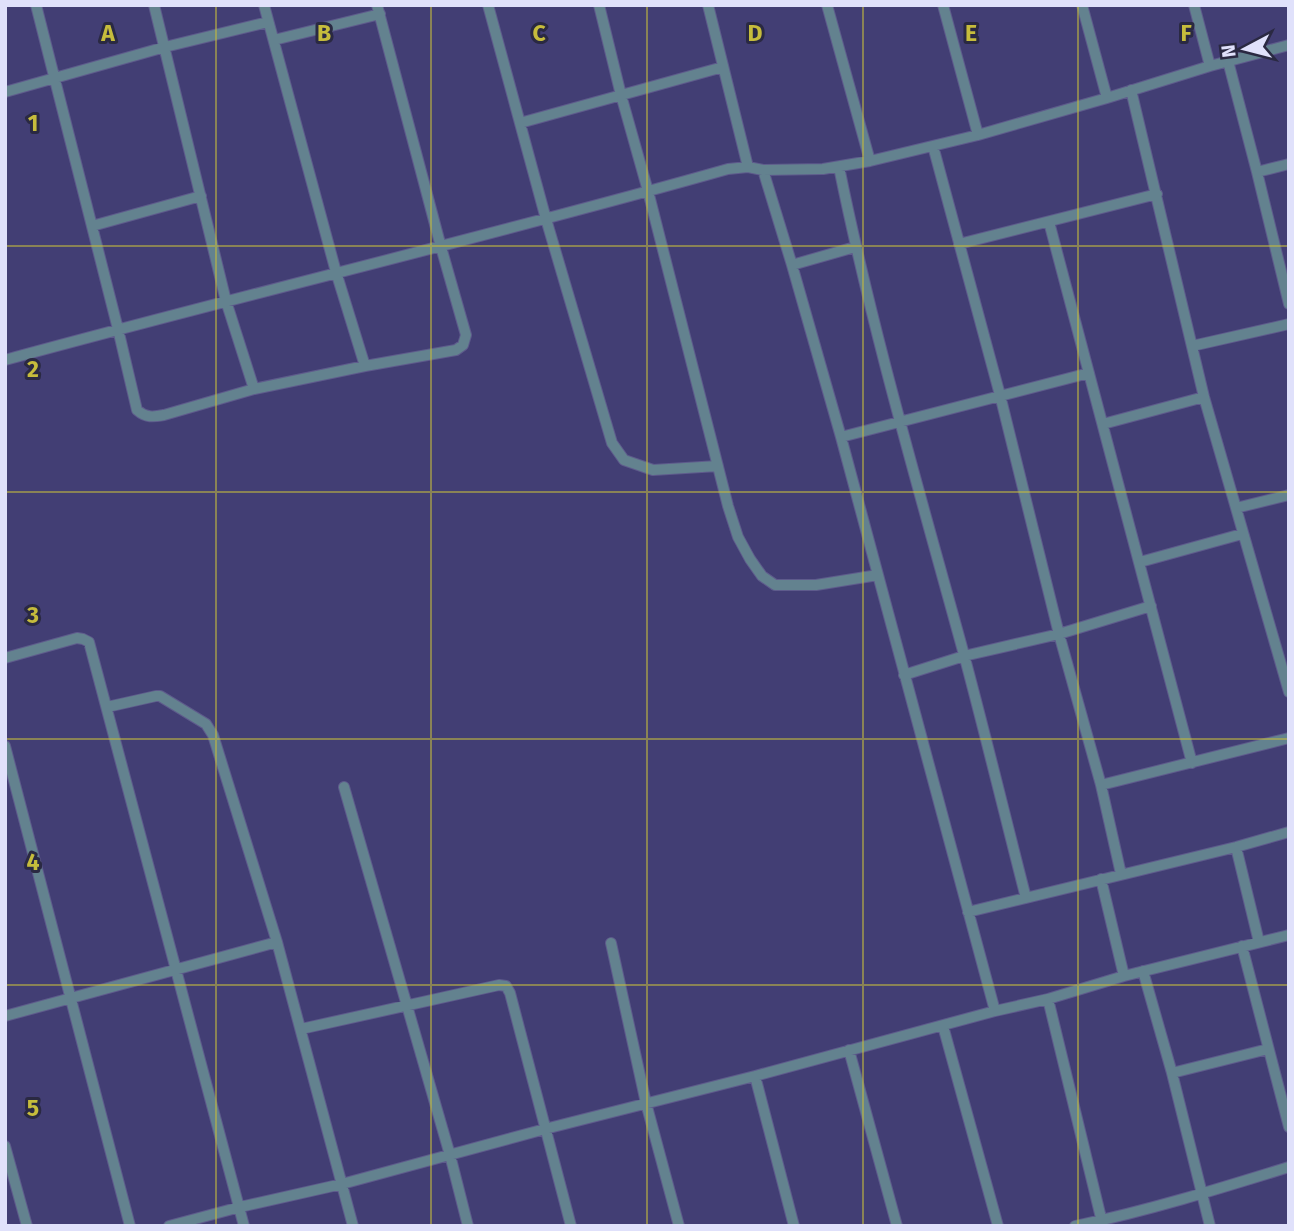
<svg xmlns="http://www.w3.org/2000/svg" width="1294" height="1231" font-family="'Fira Sans',sans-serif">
<rect width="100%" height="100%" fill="#423e74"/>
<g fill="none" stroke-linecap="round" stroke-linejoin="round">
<!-- street casing -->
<g stroke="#5e5b8c" stroke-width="12">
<path id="street" d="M36 5 118 329 137 410C146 418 153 417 164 415L254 389 365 366 456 350 463 345 466 335 441 247 377 5
M154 5 226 301 254 389
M264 5 336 272 365 366
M488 5 546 219 612 443 624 460 653 470 718 466
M599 5 621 95 648 191 728 506 738 537 750 559 762 576 775 585H816L878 575
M708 5 748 167
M827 5 870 161
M943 5 978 135
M1082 5 1107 98
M1194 5 1210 66
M274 40 380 14
M1228 61 1257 172 1289 304
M1131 90 1204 397 1289 692
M5 92 165 47 268 22
M520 123 723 67
M933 146 1000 395 1059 634 1101 785 1121 874
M839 167C872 330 919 490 963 651 985 733 1005 816 1026 898
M763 170 792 265 841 437 995 1011
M1257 172 1289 164
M1049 222 1192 763
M92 226 201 196
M959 244 1157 194
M792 265 855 247
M1192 346 1289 324
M5 360C246 294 488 237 728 169L748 167 763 170 823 169 870 161 978 135 1107 98 1210 66 1289 45
M1103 424 1204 397
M841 437 1089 373
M1236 508 1289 495
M1140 562 1242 534
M5 658 77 638 83 639 89 642 244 1226
M904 675 964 656 1059 634 1151 606
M107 707 156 696H160L206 724 213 735 277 942 353 1226
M5 746 130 1226
M1101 785 1289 738
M344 787 450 1155 468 1226
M1236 847 1259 942
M1101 879 1124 976
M968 912 1236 847 1289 832
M611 943 646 1103 679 1226
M1242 946 1289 1127
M1143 971 1172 1073 1210 1226
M1048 999 1103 1226
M5 1016 277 942
M943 1026 998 1226
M301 1029 499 985 506 986 510 993 571 1226
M849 1050 897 1226
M1172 1073 1268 1049
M755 1076 794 1226
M5 1146 27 1226
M169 1226 240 1207 342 1184 545 1129 755 1076 995 1011 1048 999 1124 976 1289 935
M1075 1226C1147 1211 1218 1189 1289 1167"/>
</g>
<!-- street -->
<use href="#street" stroke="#63828f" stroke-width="10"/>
</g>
<!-- grid -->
<path fill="none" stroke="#c6bc3c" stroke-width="2" stroke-opacity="0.55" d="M216 5V1226M431 5V1226M647 5V1226M863 5V1226M1078 5V1226M5 246H1289M5 492H1289M5 739H1289M5 985H1289"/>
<g font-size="23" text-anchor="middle" font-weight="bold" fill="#c6bc3c" stroke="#2a2942" stroke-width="6" stroke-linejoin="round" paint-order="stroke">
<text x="108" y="41">A</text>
<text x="324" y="41">B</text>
<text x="539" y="41">C</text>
<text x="755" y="41">D</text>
<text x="971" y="41">E</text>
<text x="1186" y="41">F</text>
<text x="33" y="131">1</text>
<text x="33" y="377">2</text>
<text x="33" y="623">3</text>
<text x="33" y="870">4</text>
<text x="33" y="1116">5</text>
</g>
<!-- border -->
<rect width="1294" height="1231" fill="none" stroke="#e0e1fb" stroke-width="14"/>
<!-- north arrow -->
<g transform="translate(1245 49) rotate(263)" stroke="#2a2942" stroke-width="5" paint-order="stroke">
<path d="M0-5L12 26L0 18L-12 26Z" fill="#e0e1fb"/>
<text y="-10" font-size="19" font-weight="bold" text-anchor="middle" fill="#e0e1fb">N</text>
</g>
</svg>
